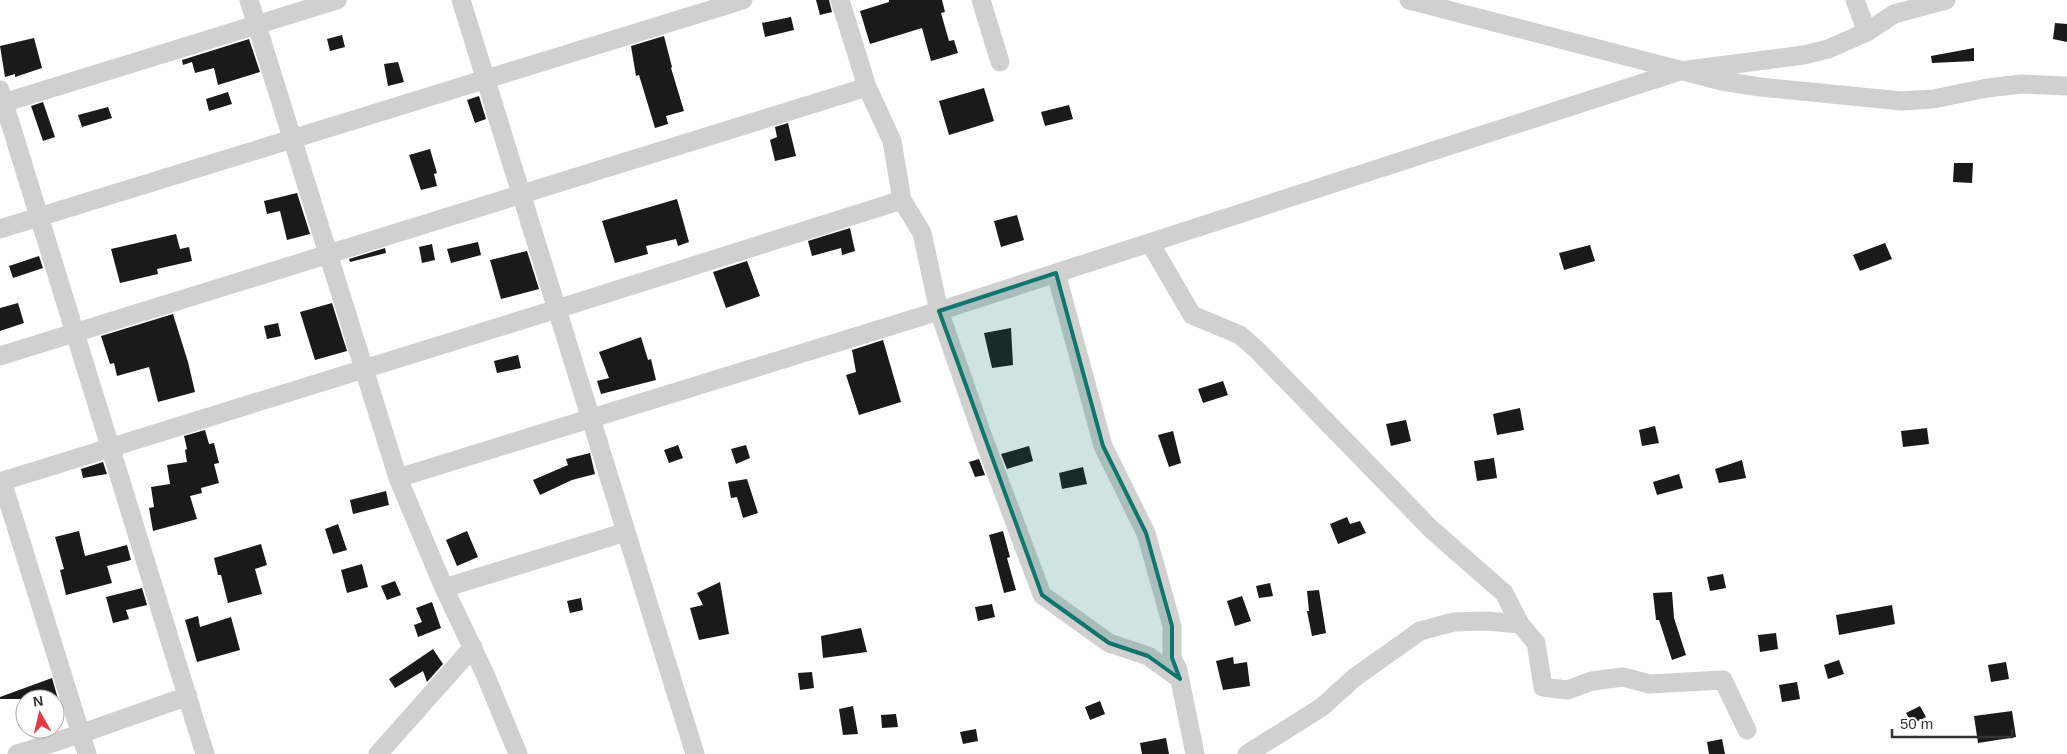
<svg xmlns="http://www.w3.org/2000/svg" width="2067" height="754" font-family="Arial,sans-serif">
<rect width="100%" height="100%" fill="#fff"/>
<!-- building -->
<path fill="#1a1a1a" d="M816 0H829L832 12 820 15Z
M889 0H942L945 12 941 13 949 41 954 40 958 53 931 61 922 28 870 44 860 11 889 2Z
M791 17 794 30 765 37 762 23Z
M2055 23 2067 24V42L2053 39Z
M342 35 345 47 330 51 327 39Z
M664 36 672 67 671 68 684 111 666 116 668 124 655 128 639 75 636 76 631 46Z
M34 38 42 68 15 77V74L5 77 0 46Z
M249 39 260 72 218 85 214 68 195 73 192 62 183 65 182 60Z
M1974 48V61L1932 63 1931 56Z
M398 62 404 82 388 86 384 64Z
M984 88 994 121 949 135 939 101Z
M228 92 232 104 209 111 206 99Z
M479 96 486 119 475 123 467 100Z
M43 102 55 137 43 141 31 106Z
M1069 105 1073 119 1045 126 1041 112Z
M108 107 112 118 82 127 78 115Z
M788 123 796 156 775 161 770 140 777 137 775 127Z
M430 149 437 173 434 174 437 186 421 190 409 155Z
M1954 163H1973L1972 183 1953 182Z
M297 193 310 234 287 240 280 211 267 214 264 201Z
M677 199 689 242 678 246 676 239 646 246 648 254 615 263 602 221Z
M1017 215 1024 240 1001 247 994 221Z
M850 228 855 251 842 255 841 248 812 256 808 241Z
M176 234 180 249 189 247 192 261 157 269 158 274 120 283 111 249Z
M478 242 481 255 451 263 447 249Z
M1885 243 1892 259 1860 271 1853 255Z
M432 244 435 260 422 263 419 247Z
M1590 245 1595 261 1564 270 1559 253Z
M385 248 386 253 350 262 349 259Z
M527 251 539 289 501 299 490 260Z
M39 256 43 268 13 278 9 266Z
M747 261 760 296 726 308 713 272Z
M18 303 24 323 0 331V308Z
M332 303 347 351 315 360 300 312Z
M173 314 188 362 195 392 158 402 149 367 117 376 114 363 110 364 101 336Z
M278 323 281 336 267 339 264 326Z
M1011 328 1013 365 992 368 984 333Z
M641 337 648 360 651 359 656 380 601 394 597 381 609 378 599 352Z
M883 340 901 402 859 415 846 375 856 372 852 350Z
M518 355 521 368 497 373 494 361Z
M1223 381 1228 395 1203 403 1198 389Z
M1520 408 1524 430 1497 435 1493 414Z
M1406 420 1411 441 1391 446 1386 424Z
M1655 426 1659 443 1642 446 1639 430Z
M1927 428 1929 444 1903 447 1901 431Z
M205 430 209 444 214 443 219 463 214 464 219 483 201 488 202 493 190 496 197 519 153 531 149 508 154 507 151 487 170 484 167 465 187 462 185 450 187 449 184 436Z
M1173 431 1181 463 1169 467 1158 435Z
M678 445 683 458 669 463 664 450Z
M746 445 750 458 736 464 731 449Z
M1029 446 1033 461 1007 469 1001 454Z
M590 453 595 474 572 480 540 495 533 480 568 465 566 459Z
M1494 458 1497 478 1477 481 1474 461Z
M979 459 985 475 975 477 969 462Z
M1742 460 1746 478 1719 483 1715 469Z
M103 462 107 474 83 478 81 469Z
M1083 467 1087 484 1062 489 1059 473Z
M1679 474 1683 488 1657 495 1653 482Z
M747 479 758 513 743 518 737 497 731 498 728 482Z
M386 491 389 505 353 514 350 500Z
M1347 517 1350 524 1360 521 1366 533 1338 544 1330 524Z
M338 524 347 550 333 554 325 529Z
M79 531 85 556 127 545 131 560 107 566 112 583 66 595 60 570 64 569 55 537Z
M467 531 478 557 457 566 446 540Z
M1003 531 1010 557 1007 558 1016 590 1004 593 989 535Z
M261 544 267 565 255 569 262 594 228 603 221 575H218L214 558Z
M362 564 368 587 347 593 341 570Z
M1723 574 1726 588 1710 591 1707 577Z
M395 581 401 595 387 600 381 586Z
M720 582 729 634 699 640 690 608 703 605 697 593Z
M1270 583 1273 596 1259 598 1256 586Z
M142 588 147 605 126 610 129 619 113 623 106 597Z
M1319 590 1326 633 1312 636 1307 611H1309L1307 591Z
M1672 592 1674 618 1686 655 1672 660 1659 620H1656L1653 593Z
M1242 596 1251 621 1235 626 1227 601Z
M581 598 583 610 570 613 567 601Z
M432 602 441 628 418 637 414 625 422 622 416 608Z
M992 604 995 617 978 621 975 607Z
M1892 605 1895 624 1839 635 1836 615Z
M198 616 200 627 231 617 240 650 197 662 185 620Z
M861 628 867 652 823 658 821 636Z
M1776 633 1778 649 1760 652 1758 635Z
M433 649 443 664 427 682 423 671 395 688 389 679Z
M1233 657 1234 664 1247 662 1250 686 1223 690 1216 661Z
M1839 660 1844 674 1828 679 1824 665Z
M2006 662 2009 679 1991 682 1988 665Z
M812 672 814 688 800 690 798 673Z
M52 678 58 699H0V697Z
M1797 682 1800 699 1782 702 1779 685Z
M1100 701 1105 714 1090 720 1085 707Z
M853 706 858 734 843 735 839 709Z
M1920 706 1926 717 1912 724 1906 713Z
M2012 711 2016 737 1978 743 1974 716Z
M896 714 898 727 882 728 881 715Z
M976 729 978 741 963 744 960 732Z
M1166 738 1169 754H1142L1140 743Z
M1722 739 1725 754H1709L1707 742Z"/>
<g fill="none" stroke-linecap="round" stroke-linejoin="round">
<!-- minor -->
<path stroke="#d0d0d0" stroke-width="19" d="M249 0 398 478 444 588 485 674 518 754
M461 0 695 754
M840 0 867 87 892 141 902 200 922 233 939 311 984 440 1042 595 1109 643 1148 656 1180 679
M981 0 1000 62
M1409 0 1722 81 1760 87 1902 101 1933 99 1987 88 2022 84 2067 86
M1855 0 1867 32
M0 90 205 754
M0 104 337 0
M0 229 743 0
M1150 243 1192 315 1240 335 1257 350 1431 529 1504 593 1520 624
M1056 273 1103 446 1146 533 1172 626V658L1178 670 1195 754
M0 356 867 87
M398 478 939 311 1680 71 1804 55 1828 49 1867 32 1894 14 1946 0
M2 481 87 754
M0 482 557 309 902 200
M444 588 626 532
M17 754 80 734 188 696
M378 754 473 647
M1247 754 1322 707 1354 678 1420 631 1454 622 1487 621 1520 624 1536 643 1543 687 1567 690 1592 681 1623 677 1649 684 1723 680 1747 730"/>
</g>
<!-- marked area -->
<path fill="#0f766e" fill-opacity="0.2" stroke="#0f766e" stroke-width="4" stroke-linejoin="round" d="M1056 273 1103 446 1146 533 1172 626V658L1180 679 1148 656 1109 643 1042 595 939 311Z"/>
<!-- north arrow -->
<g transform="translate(40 714) rotate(352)"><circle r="24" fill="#ffffff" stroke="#adadad"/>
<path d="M0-4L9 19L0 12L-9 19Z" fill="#e63946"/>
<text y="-8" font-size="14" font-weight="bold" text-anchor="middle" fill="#333333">N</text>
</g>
<!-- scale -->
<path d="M1892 729v8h120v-8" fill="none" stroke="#333333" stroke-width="2.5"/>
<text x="1900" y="729" font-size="15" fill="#333333" stroke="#ffffff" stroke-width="4" paint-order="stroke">50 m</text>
</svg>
